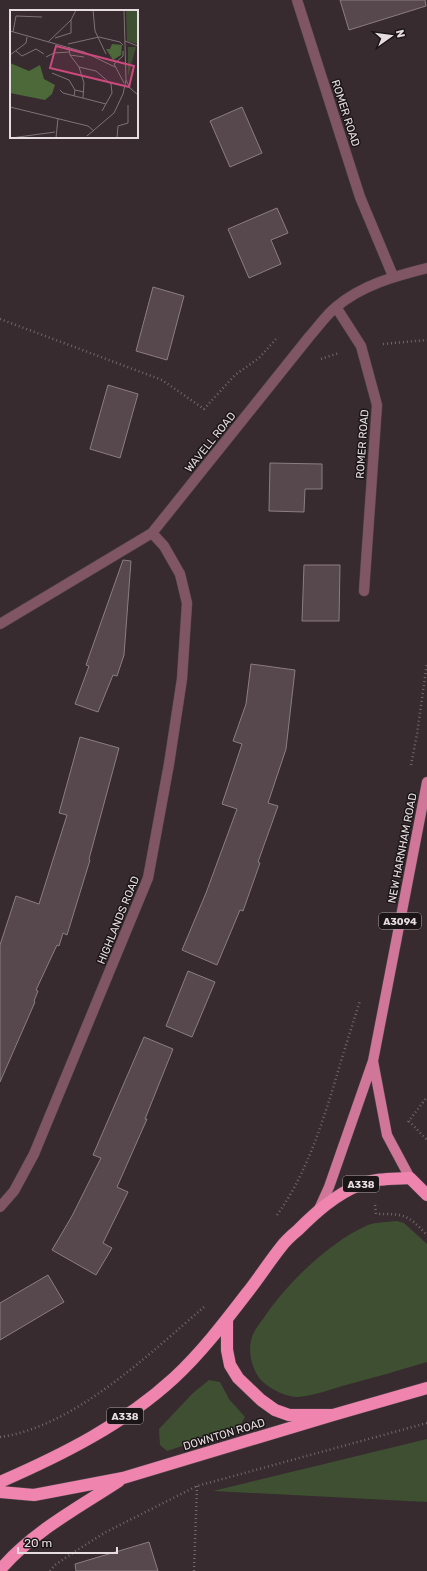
<svg xmlns="http://www.w3.org/2000/svg" width="427" height="1571" font-family="Rubik,sans-serif">
<rect width="100%" height="100%" fill="#372b2f"/>
<!-- green -->
<path fill="#3e4f32" d="M397 1221 404 1223 427 1244V1362C400 1370 373 1378 346 1385 331 1389 314 1396 298 1397 286 1397 272 1390 263 1382 252 1372 247 1351 252 1337 254 1331 259 1324 263 1319 286 1284 329 1242 368 1225 376 1222 388 1222 397 1221Z
M209 1380 220 1382 229 1399 245 1417 239 1427 167 1451 160 1445 159 1429 193 1393Z
M427 1439V1502L213 1491Z"/>
<!-- building -->
<path fill="#56484d" stroke="#8c7d82" d="M340 0H425L426 6 349 30Z
M242 107 262 153 230 167 210 121Z
M277 208 288 233 271 240 281 264 249 278 228 229Z
M153 287 184 296 167 360 136 351Z
M108 385 138 394 120 458 90 449Z
M270 463 322 464V489H305L304 512 269 511Z
M123 560 131 561 124 655 117 676 113 675 98 712 75 704 89 666 86 665Z
M304 565H340L339 621H302Z
M251 664 295 670 286 749 268 803 278 806 258 862 260 863 243 911 240 910 217 965 182 950 206 893 237 809 222 804 242 744 233 741 246 704Z
M80 737 119 748 89 859 90 860 67 935 63 933 59 946 57 945 36 990 38 991 34 1001 35 1002 0 1082V945L16 896 39 904 67 815 59 813Z
M188 971 215 982 192 1037 166 1026Z
M144 1037 173 1049 145 1119H147L117 1187 128 1192 103 1243 112 1248 96 1275 52 1250 72 1216 101 1158 93 1155Z
M48 1275 64 1302 0 1340V1303Z
M149 1542 158 1571H76L75 1564Z"/>
<g fill="none" stroke-linecap="round" stroke-linejoin="round">
<!-- minor casing -->
<g stroke="#53474b" stroke-width="11">
<path id="minor" d="M297 0 360 197 393 276
M336 307 361 346 377 405 364 591
M0 624 152 533 309 337C318 327 326 315 336 307 362 285 395 276 427 268
M0 1207 14 1191 34 1154 148 878 169 764 182 679 187 603 180 574 164 546 152 533"/>
</g>
<!-- major casing -->
<g stroke="#53474b" stroke-width="11">
<path id="major" d="M373 1061 387 1135 410 1178
M319 1209 329 1187 373 1061 427 782"/>
</g>
<!-- highway casing -->
<g stroke="#53474b" stroke-width="13">
<path id="highway" d="M227 1319V1350L230 1365 238 1378 261 1400 275 1410 289 1415H333L427 1388
M0 1482C62 1455 124 1424 174 1378 201 1353 224 1323 247 1293 259 1278 269 1262 281 1247 286 1240 292 1235 298 1230 316 1212 335 1195 359 1185 375 1178 393 1179 410 1178L427 1195
M0 1492 34 1495 123 1478 333 1415
M0 1570C32 1532 78 1508 119 1481"/>
</g>
<!-- path -->
<path stroke="#72676a" stroke-width="2.5" stroke-dasharray="1 3" stroke-linecap="butt" d="M0 319 162 380 204 409 235 375 259 358 276 339
M383 344 427 340
M321 359 339 353
M411 765 417 734 427 663
M409 1121 427 1140
M408 1122 427 1097
M375 1205 376 1214C405 1214 407 1214 427 1235
M277 1215C305 1176 320 1130 334 1085 342 1057 351 1029 360 1001
M0 1437C74 1427 149 1354 204 1307
M50 1571 55 1565 74 1552 106 1532 197 1486 427 1423
M194 1571 197 1486"/>
<!-- minor -->
<use href="#minor" stroke="#805564" stroke-width="10"/>
<!-- major -->
<use href="#major" stroke="#d07799" stroke-width="10"/>
<!-- highway -->
<use href="#highway" stroke="#ef85ae" stroke-width="12"/>
</g>
<g text-anchor="middle" stroke-width="3" stroke-linejoin="round" paint-order="stroke">
<!-- shield labels -->
<g fill="#1b1517" stroke="#a9a1a4" stroke-width="1">
<rect x="379" y="913" width="42" height="16" rx="3"/>
<rect x="343" y="1176" width="36" height="16" rx="3"/>
<rect x="107" y="1408" width="36" height="16" rx="3"/>
</g>
<g font-size="10" font-weight="bold" fill="#e6dde0">
<text x="400" y="925">A3094</text>
<text x="361" y="1188">A338</text>
<text x="125" y="1420">A338</text>
</g>
<!-- street labels -->
<g font-size="11" fill="#e6dde0" stroke="#1b1517">
<text transform="translate(346 113) rotate(72)" y="4">ROMER ROAD</text>
<text transform="translate(210 442) rotate(-51)" y="4">WAVELL ROAD</text>
<text transform="translate(362 444) rotate(-86)" y="4">ROMER ROAD</text>
<text transform="translate(402 848) rotate(-79)" y="4">NEW HARNHAM ROAD</text>
<text transform="translate(118 920) rotate(-68)" y="4">HIGHLANDS ROAD</text>
<text transform="translate(224 1434) rotate(-17)" y="4">DOWNTON ROAD</text>
</g>
</g>
<!-- overview -->
<g transform="translate(10 10)">
<rect width="128" height="128" fill="#372b2f"/>
<path d="M116 0H128V34L117 31ZM118 37H126L118 66Z" fill="#3e4f32"/>
<path d="M102 34 112 35 111 45 103 50 96 39H100ZM0 53 19 61 30 55 34 69 45 75 42 84 35 90 0 83Z" fill="#4d6839"/>
<path fill="none" stroke="#7d7276" stroke-width="1" d="M83 0 85 21 96 44M0 21 74 42 105 57M3 22 6 6 32 7M45 28 61 23V10M115 31 128 36M38 32 61 10 66 0M58 34 89 27 110 32 113 35M59 37 60 45 69 57 74 73 73 88M6 41 12 46 26 39 34 44M113 41V46L104 54 114 73M0 45 16 33 17 27M60 45 74 47M36 47 44 43 59 42M69 57 86 61 101 74 102 83 92 101M42 63 59 70 65 80M116 70 120 78 128 85M50 80 53 83 96 94M64 86 65 80 74 82M0 97 78 116 84 121M77 126 104 103 113 84 116 70 114 0M1 128 45 122M46 128 48 108M107 128 108 116 118 113V95"/>
<path fill="#cb497c" fill-opacity="0.15" stroke="#cb497c" stroke-width="2" d="M46 36 124 56 119 77 40 58Z"/>
<rect width="128" height="128" fill="none" stroke="#e6dde0" stroke-width="2"/>
</g>
<!-- north arrow -->
<g transform="translate(391 36) rotate(76)" stroke="#1b1517" stroke-width="3" paint-order="stroke">
<path d="M0-3L7 15L0 10L-7 15Z" fill="#e6dde0"/>
<text y="-6" font-size="11" font-weight="bold" text-anchor="middle" fill="#e6dde0">N</text>
</g>
<!-- scale -->
<path d="M18 1547v6h99v-6" fill="none" stroke="#e6dde0" stroke-width="2"/>
<text x="24" y="1547" font-size="12" fill="#e6dde0" stroke="#1b1517" stroke-width="3" paint-order="stroke">20 m</text>
</svg>
